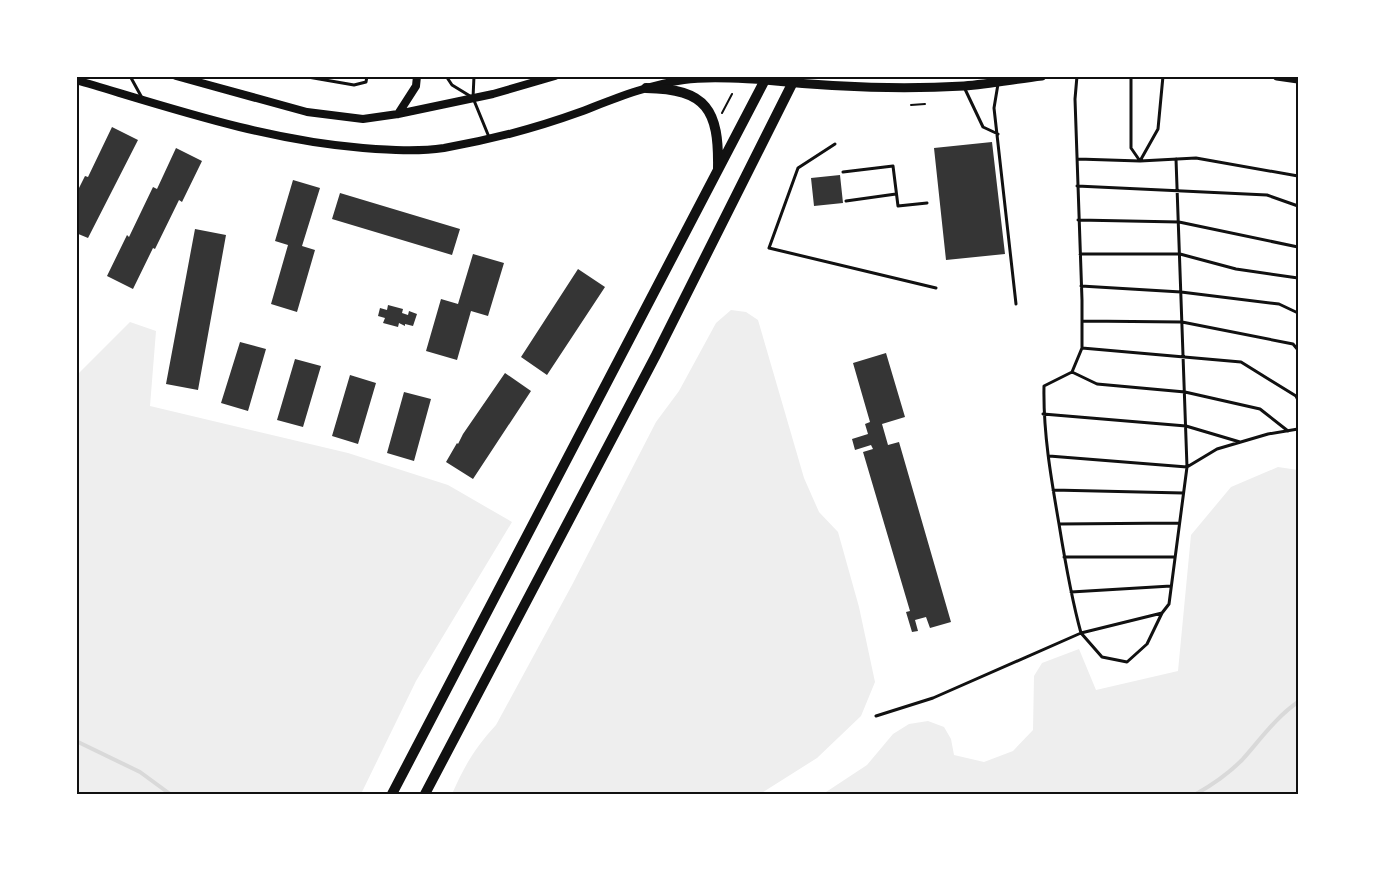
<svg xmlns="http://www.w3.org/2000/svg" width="1375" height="871" font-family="Roboto,sans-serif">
<rect width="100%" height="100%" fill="#fff"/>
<!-- green -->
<path fill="#eee" d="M731 310 746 312 758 320 804 478 819 512 838 532 859 607 875 682 861 716 817 758 760 794H452C465 765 474 749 496 725L572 585 656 422 679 391 716 323Z
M130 322 156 331 150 406 348 453 448 485 512 522 416 681 361 794H77V375Z
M1278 467 1298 470V794H823L867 765 893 734 909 724 928 721 944 727 951 739 954 755 984 762 1013 751 1033 730 1034 676 1042 663 1079 649 1096 690 1178 671 1191 535 1231 487Z"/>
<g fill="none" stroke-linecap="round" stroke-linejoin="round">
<!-- stream -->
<path stroke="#d9d9d9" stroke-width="4" d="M76 741 140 772 170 794
M1196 794C1212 785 1229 773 1242 760 1260 740 1276 717 1298 702"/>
</g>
<!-- building -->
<path fill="#353535" d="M112 127 138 140 88 238 76 233V194L85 176 88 177Z
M992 142 1005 254 946 260 934 148Z
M176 148 202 161 182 202 179 200 155 249 153 248 133 289 107 276 127 235 129 237 153 187 157 189Z
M840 175 843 203 814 206 811 178Z
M293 180 320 188 302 246 315 250 297 312 271 304 288 245 275 241Z
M340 193 460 229 452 255 332 219Z
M195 229 226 235 198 390 166 384Z
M473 254 504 263 488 316 471 311 457 360 426 351 441 299 458 304Z
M578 269 605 287 547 375 521 357Z
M388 305 403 309 402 313 408 315 409 311 417 314 413 326 405 324V326L399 323 398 327 383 323 385 318 378 316 380 308 387 310Z
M240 342 266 349 248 411 221 403Z
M886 353 905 417 882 424 888 445 899 442 951 622 930 628 926 617 915 620 918 631 912 632 906 612 910 611 863 452 873 449 871 445 855 450 852 439 868 434 865 424 870 422 853 363Z
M295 359 321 366 303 427 277 420Z
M505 373 531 391 473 479 446 462 457 443 458 444 463 434Z
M350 375 376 383 358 444 332 436Z
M404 392 431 399 414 461 387 453Z"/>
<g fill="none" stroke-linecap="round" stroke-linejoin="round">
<!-- path -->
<path stroke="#111" stroke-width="2" d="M911 105 925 104
M722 113 732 94"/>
<!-- service -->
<path stroke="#111" stroke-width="3" d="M130 76 141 96
M302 76 354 85 366 82 367 76
M446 76 452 85 470 96
M474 76 473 98 489 137
M1131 76V148L1140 161 1158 129 1163 76
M998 84 994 108 1016 304
M964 87 983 127 998 134
M835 144 798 168 769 248 936 288
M1078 159 1140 161 1196 158 1298 176
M843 172 893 166 898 206 927 203
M1077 186 1267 195 1298 206
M846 201 896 194
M1078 220 1179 222 1298 247
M1080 254H1180L1236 269 1298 278
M1081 286 1181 292 1279 304 1298 313
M1082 321 1182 322 1293 344 1298 350
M1082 348 1241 362 1296 396 1298 400
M1072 372 1097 384 1185 392 1260 409 1288 431
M1043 414 1186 426 1240 442
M1049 456 1187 467 1176 159
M1053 490 1183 493
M1059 524 1179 523
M1064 557H1175
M1071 592 1171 586
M1162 613 1147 644 1127 662 1102 657 1081 633 1162 613 1169 604 1187 467 1217 449 1268 434 1298 429
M876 716 933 698 1081 633C1071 597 1065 561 1059 524 1051 478 1043 432 1044 386L1072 372 1082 348V300L1075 99 1077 76"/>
<!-- tertiary -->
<path stroke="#111" stroke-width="8" d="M176 76 307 112 363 119 398 114 493 94 555 76
M76 80C171 108 264 140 363 148 390 150 417 152 444 148 490 140 536 128 580 112 614 99 647 85 684 80 710 76 738 79 765 80
M398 114 416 86 417 76"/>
<!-- secondary -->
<path stroke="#111" stroke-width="9" d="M1277 76 1298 79
M765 80C832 87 897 90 964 86 990 84 1016 79 1042 76"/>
<!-- primary -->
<path stroke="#111" stroke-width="10" d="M646 88C707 89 719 110 718 168
M392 794 767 76
M425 794 656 355 796 76"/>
</g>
<!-- border -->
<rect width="1375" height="871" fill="none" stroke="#ffffff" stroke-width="156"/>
<rect x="78" y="78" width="1219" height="715" fill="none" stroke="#111" stroke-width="2"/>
</svg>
